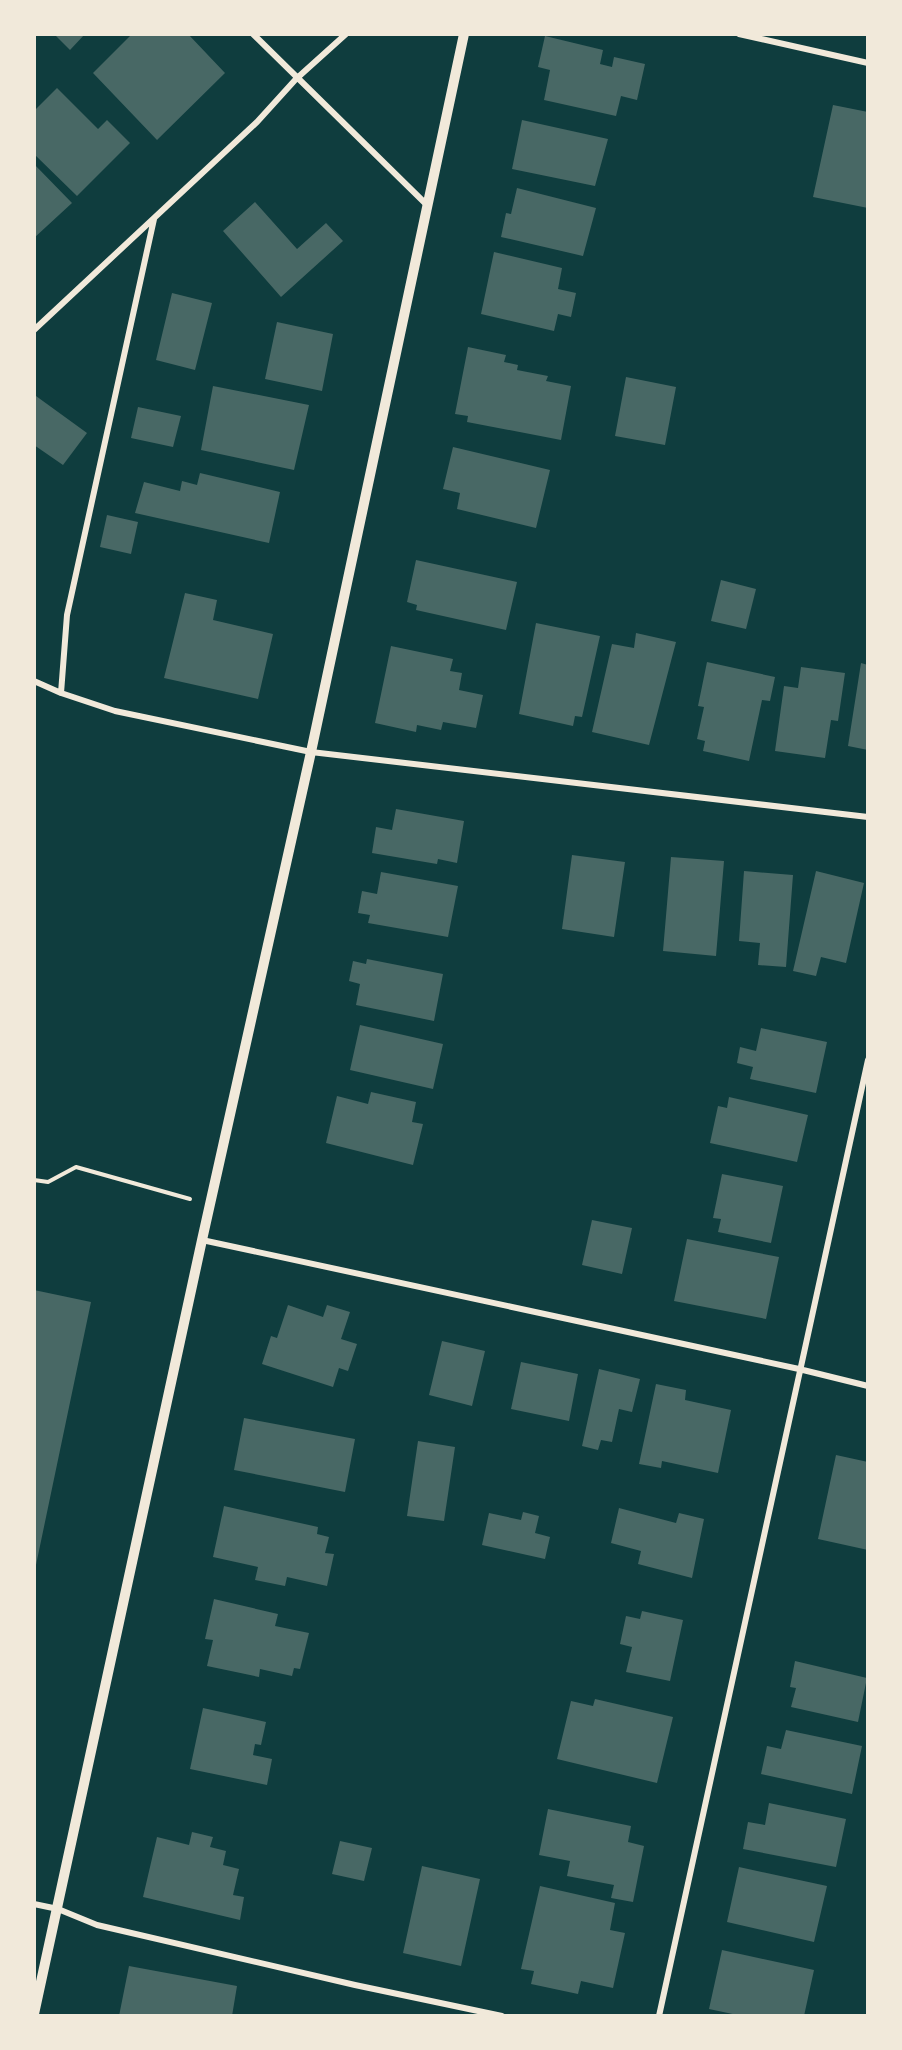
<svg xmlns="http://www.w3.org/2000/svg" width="902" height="2050" font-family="'Playfair Display',serif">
<rect width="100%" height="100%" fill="#0f3d3e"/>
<!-- building -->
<path fill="#486865" d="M54 34H85L70 50Z
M132 34H188L225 73 157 140 93 73Z
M545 36 603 50 600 64 612 67 614 57 645 64 637 100 621 96 616 116 544 100 550 70 538 67Z
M57 88 98 129 107 120 130 143 77 196 34 154V111Z
M833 105 868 112V208L813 197Z
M522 120 608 139 595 186 512 169Z
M34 164 72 203 34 238Z
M517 188 596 208 583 256 501 237 506 213 511 214Z
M255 202 297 249 326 223 343 241 281 297 223 231Z
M494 252 562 268 558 289 576 293 571 317 558 314 554 331 481 314Z
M172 293 212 303 195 370 156 360Z
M277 322 333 334 322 391 265 379Z
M468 347 506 355 504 362 518 365 517 370 548 376 546 381 571 386 561 440 467 422 468 416 455 414Z
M626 377 676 387 665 445 615 436Z
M213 386 309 405 294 470 201 450Z
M36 396 87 433 63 465 34 445V399Z
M138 407 181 416 173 447 131 438Z
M453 447 550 470 536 528 457 509 460 493 443 489Z
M200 473 280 492 269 543 135 513 144 482 180 491 182 481 197 485Z
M107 515 138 522 131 554 100 547Z
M416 560 517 582 506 630 416 610 417 605 407 602Z
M721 580 756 589 746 629 711 621Z
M185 593 217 600 213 620 273 634 258 699 164 678Z
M536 623 600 636 582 717 575 716 573 726 519 714Z
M636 633 676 642 649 745 592 732 612 644 634 648Z
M391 646 453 659 450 671 462 673 459 690 483 695 476 728 443 722 441 730 417 725 416 732 375 723Z
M707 662 775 677 770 701 762 700 749 761 703 751 705 741 697 739 704 707 698 706Z
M861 663 868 665V750L848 746Z
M801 667 845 673 838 721 831 720 825 758 775 751 784 686 798 688Z
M396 809 464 821 457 863 438 859 437 864 372 853 376 827 392 830Z
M572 855 625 862 614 937 562 929Z
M671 857 724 861 716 956 663 951Z
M744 871 793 875 786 967 758 965 760 943 739 941Z
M816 871 864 883 846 963 821 957 816 976 793 971Z
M381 872 458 886 448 937 368 923 370 915 358 913 362 891 377 894Z
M367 959 443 974 434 1021 356 1005 360 984 349 981 353 961 366 964Z
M360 1025 443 1044 433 1089 350 1070Z
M761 1028 827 1042 816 1093 750 1079 753 1067 737 1063 740 1047 756 1051Z
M371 1092 416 1102 412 1122 423 1124 413 1165 326 1143 337 1096 368 1104Z
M729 1097 808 1115 797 1162 710 1143 718 1106 727 1108Z
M722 1174 783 1186 771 1243 718 1232 721 1219 713 1218Z
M592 1220 632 1228 622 1274 582 1265Z
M687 1239 779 1257 766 1319 674 1301Z
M34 1290 91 1302 36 1565H34Z
M288 1305 323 1317 327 1305 350 1312 341 1339 357 1344 348 1371 339 1368 333 1387 262 1364 271 1336 277 1338Z
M442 1341 485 1351 472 1406 429 1395Z
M521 1362 578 1374 569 1421 511 1409Z
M599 1369 640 1379 632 1412 619 1409 612 1442 601 1440 598 1450 582 1446Z
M656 1384 686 1390 685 1400 731 1410 718 1473 662 1461 661 1468 639 1464Z
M244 1418 355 1439 345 1492 234 1470Z
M418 1441 455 1447 444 1521 407 1516Z
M836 1455 868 1462V1550L818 1539Z
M224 1506 318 1527 317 1534 329 1537 325 1553 334 1554 327 1586 287 1577 285 1586 255 1580 258 1567 213 1557Z
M619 1508 676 1523 679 1513 704 1519 692 1578 638 1564 641 1551 611 1543Z
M523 1512 539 1516 535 1533 550 1537 545 1559 482 1545 489 1513 521 1520Z
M214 1599 278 1614 275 1626 309 1633 300 1669 294 1668 292 1676 260 1669 259 1677 207 1666 213 1640 205 1639Z
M642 1611 683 1620 670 1681 626 1672 632 1647 620 1644 626 1616 640 1619Z
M795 1661 867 1678 858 1722 791 1707 796 1688 790 1687Z
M595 1699 673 1717 657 1783 557 1759 571 1701 593 1706Z
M203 1708 266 1722 261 1745 255 1744 253 1755 272 1759 267 1785 190 1769Z
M786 1730 862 1746 852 1794 761 1774 767 1746 781 1749Z
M769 1803 846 1819 836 1867 743 1849 748 1822 765 1825Z
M548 1809 631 1826 628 1842 644 1846 633 1902 611 1898 614 1885 567 1876 570 1861 539 1855Z
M192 1832 213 1837 210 1847 226 1851 223 1865 239 1869 233 1895 244 1897 240 1920 143 1897 157 1837 189 1845Z
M340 1841 372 1848 364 1881 332 1874Z
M422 1866 480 1879 461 1966 403 1953Z
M739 1867 827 1886 814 1942 727 1922Z
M540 1886 615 1903 610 1930 625 1933 613 1988 581 1981 578 1994 531 1984 534 1971 521 1969Z
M722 1950 814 1970 804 2016H742L709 2009Z
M129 1966 237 1986 232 2016H119Z"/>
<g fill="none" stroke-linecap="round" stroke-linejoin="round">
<!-- path -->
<path stroke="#f1e9da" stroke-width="4" d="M34 1180 48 1182 76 1167 190 1199"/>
<!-- minor -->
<path stroke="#f1e9da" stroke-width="6" d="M253 34 428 206
M739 34 868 63
M34 330 257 122 296 79 346 34
M34 681 61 693 115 711 311 752 868 817
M61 693 67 615 154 219
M202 1240 799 1369 868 1386
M34 1904 58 1909 97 1925 355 1985 502 2016
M659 2016 868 1060"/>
<!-- tertiary -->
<path stroke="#f1e9da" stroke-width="10" d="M34 2014 202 1240 311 752 464 34"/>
</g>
<!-- border -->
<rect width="902" height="2050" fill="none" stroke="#f1e9da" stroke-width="72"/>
</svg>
